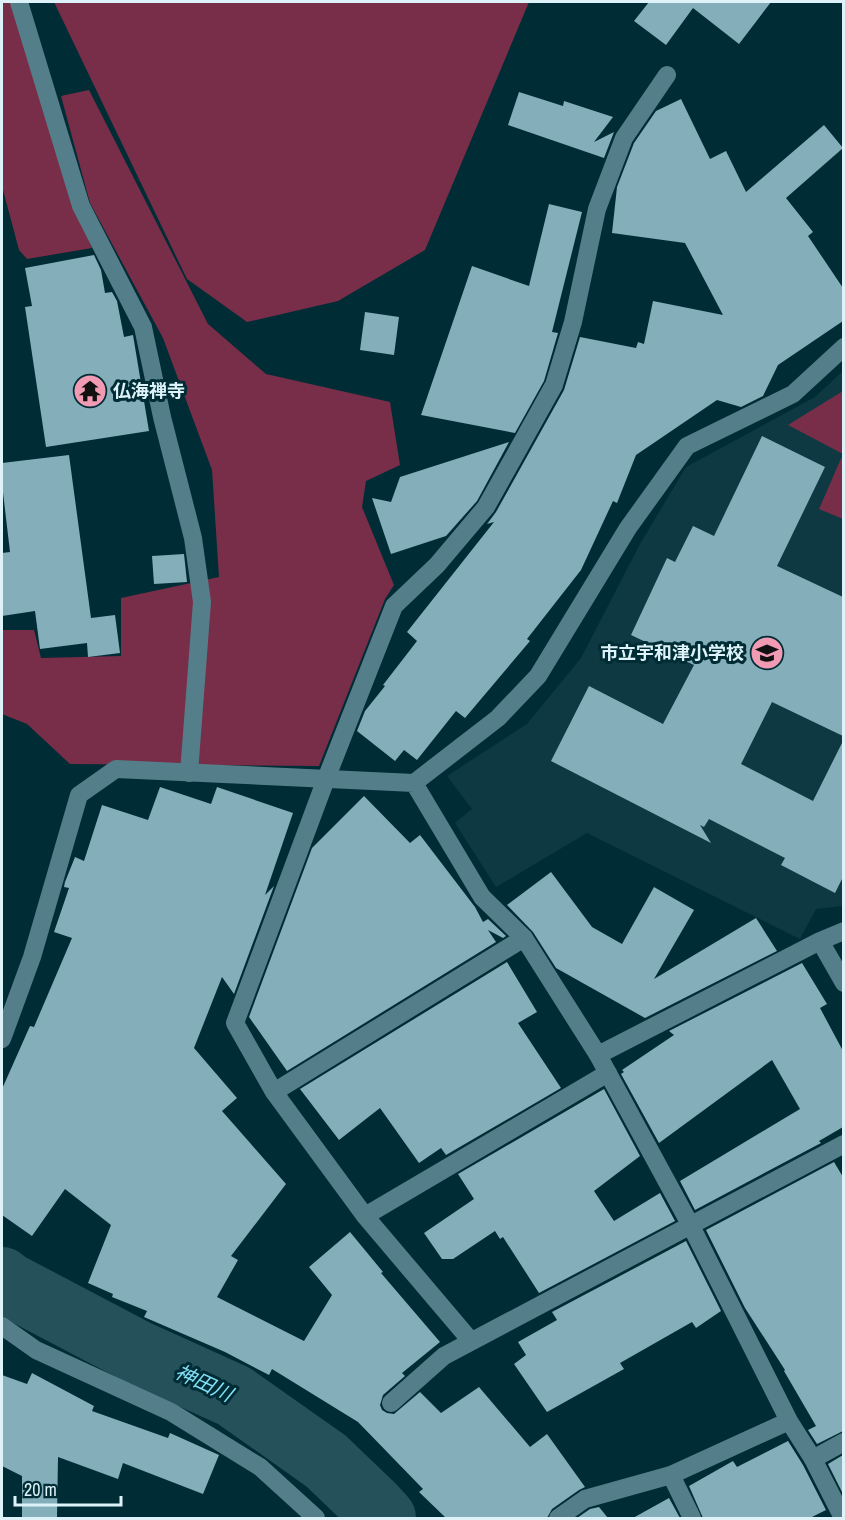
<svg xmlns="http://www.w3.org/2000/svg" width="845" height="1520" font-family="'Archivo Narrow','Noto Sans JP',sans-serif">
<rect width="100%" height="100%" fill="#002c35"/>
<!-- built -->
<path fill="#0f3942" d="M843 371V906L816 909 800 939 587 833 496 887 455 823 472 809 447 776 527 724 581 658 640 544 686 467 815 397Z"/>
<!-- green -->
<path fill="#782e48" d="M2 2H14L75 206 92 248 27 259 19 250 2 186Z
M54 2H529L425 250 338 301 247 322 187 279Z
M89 90 208 324 266 374 390 402 400 465 366 481 362 507 394 585 385 599 319 766 70 764 27 724 2 714V630H34L41 658 121 656V598L219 577 212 470 163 338 90 203 61 96Z
M843 391V519L819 509 843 454 788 425Z"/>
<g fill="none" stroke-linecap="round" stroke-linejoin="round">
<!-- river -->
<path stroke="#25515b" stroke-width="64" d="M2 1279 6 1283 139 1353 234 1396 326 1461 373 1506 384 1518"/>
</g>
<!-- building -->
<path fill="#83aeba" d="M649 2H771L739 44 693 8 666 45 634 21Z
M519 92 563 106 564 101 613 117 594 142 614 132 604 158 508 125Z
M681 99 710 159 726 151 746 192 824 125 843 148 786 198 813 232 808 236 843 288V321L778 365 763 396 741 407 717 400 636 455 617 503 613 501 581 570 527 639 530 641 465 718 456 711 417 760 404 750 395 761 357 731 365 711 385 686 383 685 417 641 407 632 494 522 487 524 496 512 564 390 580 337 636 348 638 342 644 344 653 301 723 315 685 243 612 233 617 187 634 143 656 111Z
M549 204 582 212 552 332 558 333 544 381 515 433 421 415 472 266 529 286Z
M94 255 101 270 105 293 112 292 117 301 124 337 133 335 149 431 46 447 25 307 32 306 25 268Z
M365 312 399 317 394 355 360 350Z
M762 436 825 467 777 566 843 597V736L772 702 741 764 813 801 843 741V877L835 893 781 865 785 858 709 819 704 827 700 825 711 843 551 761 589 686 663 724 694 665 631 635 667 558 675 562 693 526 714 536Z
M509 442 477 501 446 536 391 554 372 498 391 502 400 477Z
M69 455 91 618 115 615 120 653 88 657 87 643 40 649 35 611 2 616V553L10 552 2 484V463Z
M184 554 187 582 154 584 152 556Z
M160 787 211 804 217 787 293 813 265 895 274 886 234 994 222 977 194 1048 237 1098 222 1111 286 1184 231 1256 238 1260 217 1297 304 1341 332 1295 309 1267 350 1232 383 1272 381 1273 440 1342 402 1373 405 1376 383 1395 380 1405 382 1410 387 1413 394 1414 420 1392 441 1413 479 1387 530 1447 547 1434 585 1487 579 1490 552 1509 547 1518H446L419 1492 423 1489 358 1422 272 1369 269 1375 225 1352 144 1317 147 1311 112 1297 113 1294 88 1283 111 1225 65 1189 32 1236 2 1215V1089L30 1026 34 1027 72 938 54 932 69 888 64 887 65 882 75 857 84 861 102 805 148 820Z
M364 796 410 843 420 835 475 907 483 922 488 919 506 936 503 938 488 930 496 942 287 1071 249 1017 312 848Z
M551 872 592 927 622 944 654 887 694 910 654 979 756 918 777 951 645 1018 556 968 533 932 507 905Z
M507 962 537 1012 518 1023 561 1088 446 1155 441 1148 419 1163 380 1108 339 1140 300 1089Z
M802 963 827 1004 820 1008 843 1051V1127L819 1141 821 1143 695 1210 680 1181 800 1109 772 1060 659 1143 621 1074 624 1072 622 1070 674 1035 669 1031Z
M604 1089 640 1156 594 1191 614 1221 660 1193 675 1221 539 1293 503 1237 500 1239 495 1231 453 1259H442L424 1233 474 1199 458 1174Z
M834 1162 843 1177V1431L817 1444 808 1430 816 1426 784 1371 785 1370 745 1308 706 1230Z
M686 1241 721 1311 696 1328 692 1322 620 1363 624 1369 547 1412 514 1364 526 1355 518 1342 557 1320 552 1312Z
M32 1373 94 1406 92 1411 168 1438 170 1433 219 1455 203 1494 123 1463 118 1479 58 1457 57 1518H22V1476L2 1466V1375L27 1384Z
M788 1441 803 1465 826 1510 810 1518H703L689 1486 733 1461 737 1467Z
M843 1455V1494L828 1464Z
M669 1498 680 1518H633Z
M599 1507 608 1518H577L590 1509Z"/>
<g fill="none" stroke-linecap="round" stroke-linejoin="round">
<!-- service -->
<path stroke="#547e89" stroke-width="18" d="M19 2 81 206 143 327 162 417 193 538 202 602 189 773
M820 941 844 983
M598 1055 820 941 844 931
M274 1092 524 938
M365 1216 608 1073
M471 1341 365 1216 274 1092 235 1023 326 779 394 606 437 565 486 507 554 385 573 322 597 209 624 138 667 75
M391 1403 444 1356 844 1144
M813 1459 844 1442
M671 1475 692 1518"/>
<!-- minor -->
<path stroke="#547e89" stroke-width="18" d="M414 783 482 897 524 938 598 1055 691 1226 789 1421 813 1459 843 1518
M2 1039 32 957 79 795 116 769 414 783 498 718 538 676 628 528 687 446 793 394 844 347
M2 1326 36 1350 171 1412 260 1467 316 1518
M558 1518 585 1499 671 1475 789 1421"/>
</g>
<!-- icons -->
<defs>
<g id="temple-disc" transform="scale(1.725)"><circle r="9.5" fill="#f19ab3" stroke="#002c35"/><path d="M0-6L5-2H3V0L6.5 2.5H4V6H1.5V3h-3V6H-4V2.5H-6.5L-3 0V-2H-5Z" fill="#111"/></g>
<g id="school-disc" transform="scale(1.725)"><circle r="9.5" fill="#f19ab3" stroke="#002c35"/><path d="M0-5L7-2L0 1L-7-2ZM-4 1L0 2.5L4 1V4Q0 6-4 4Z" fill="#111"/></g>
</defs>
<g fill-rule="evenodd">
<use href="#temple-disc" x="90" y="391"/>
<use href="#school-disc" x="767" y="653"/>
</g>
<g text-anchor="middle" stroke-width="6" stroke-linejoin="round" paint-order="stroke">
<!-- poi labels -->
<g font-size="18" font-weight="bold" fill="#ddf3f9" stroke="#002c35" text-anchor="start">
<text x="113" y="397">仏海禅寺</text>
<text x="744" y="659" text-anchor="end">市立宇和津小学校</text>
</g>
<!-- water labels -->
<g font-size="20" font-style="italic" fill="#83e1f8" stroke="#002c35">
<text transform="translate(204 1383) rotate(25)" y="7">神田川</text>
</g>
</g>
<!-- border -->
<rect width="845" height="1520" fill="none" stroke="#ddf3f9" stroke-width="6"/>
<!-- scale -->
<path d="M15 1496v9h106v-9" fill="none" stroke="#ddf3f9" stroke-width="3"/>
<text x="24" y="1496" font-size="18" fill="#ddf3f9" stroke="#002c35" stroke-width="4.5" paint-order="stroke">20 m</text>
</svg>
